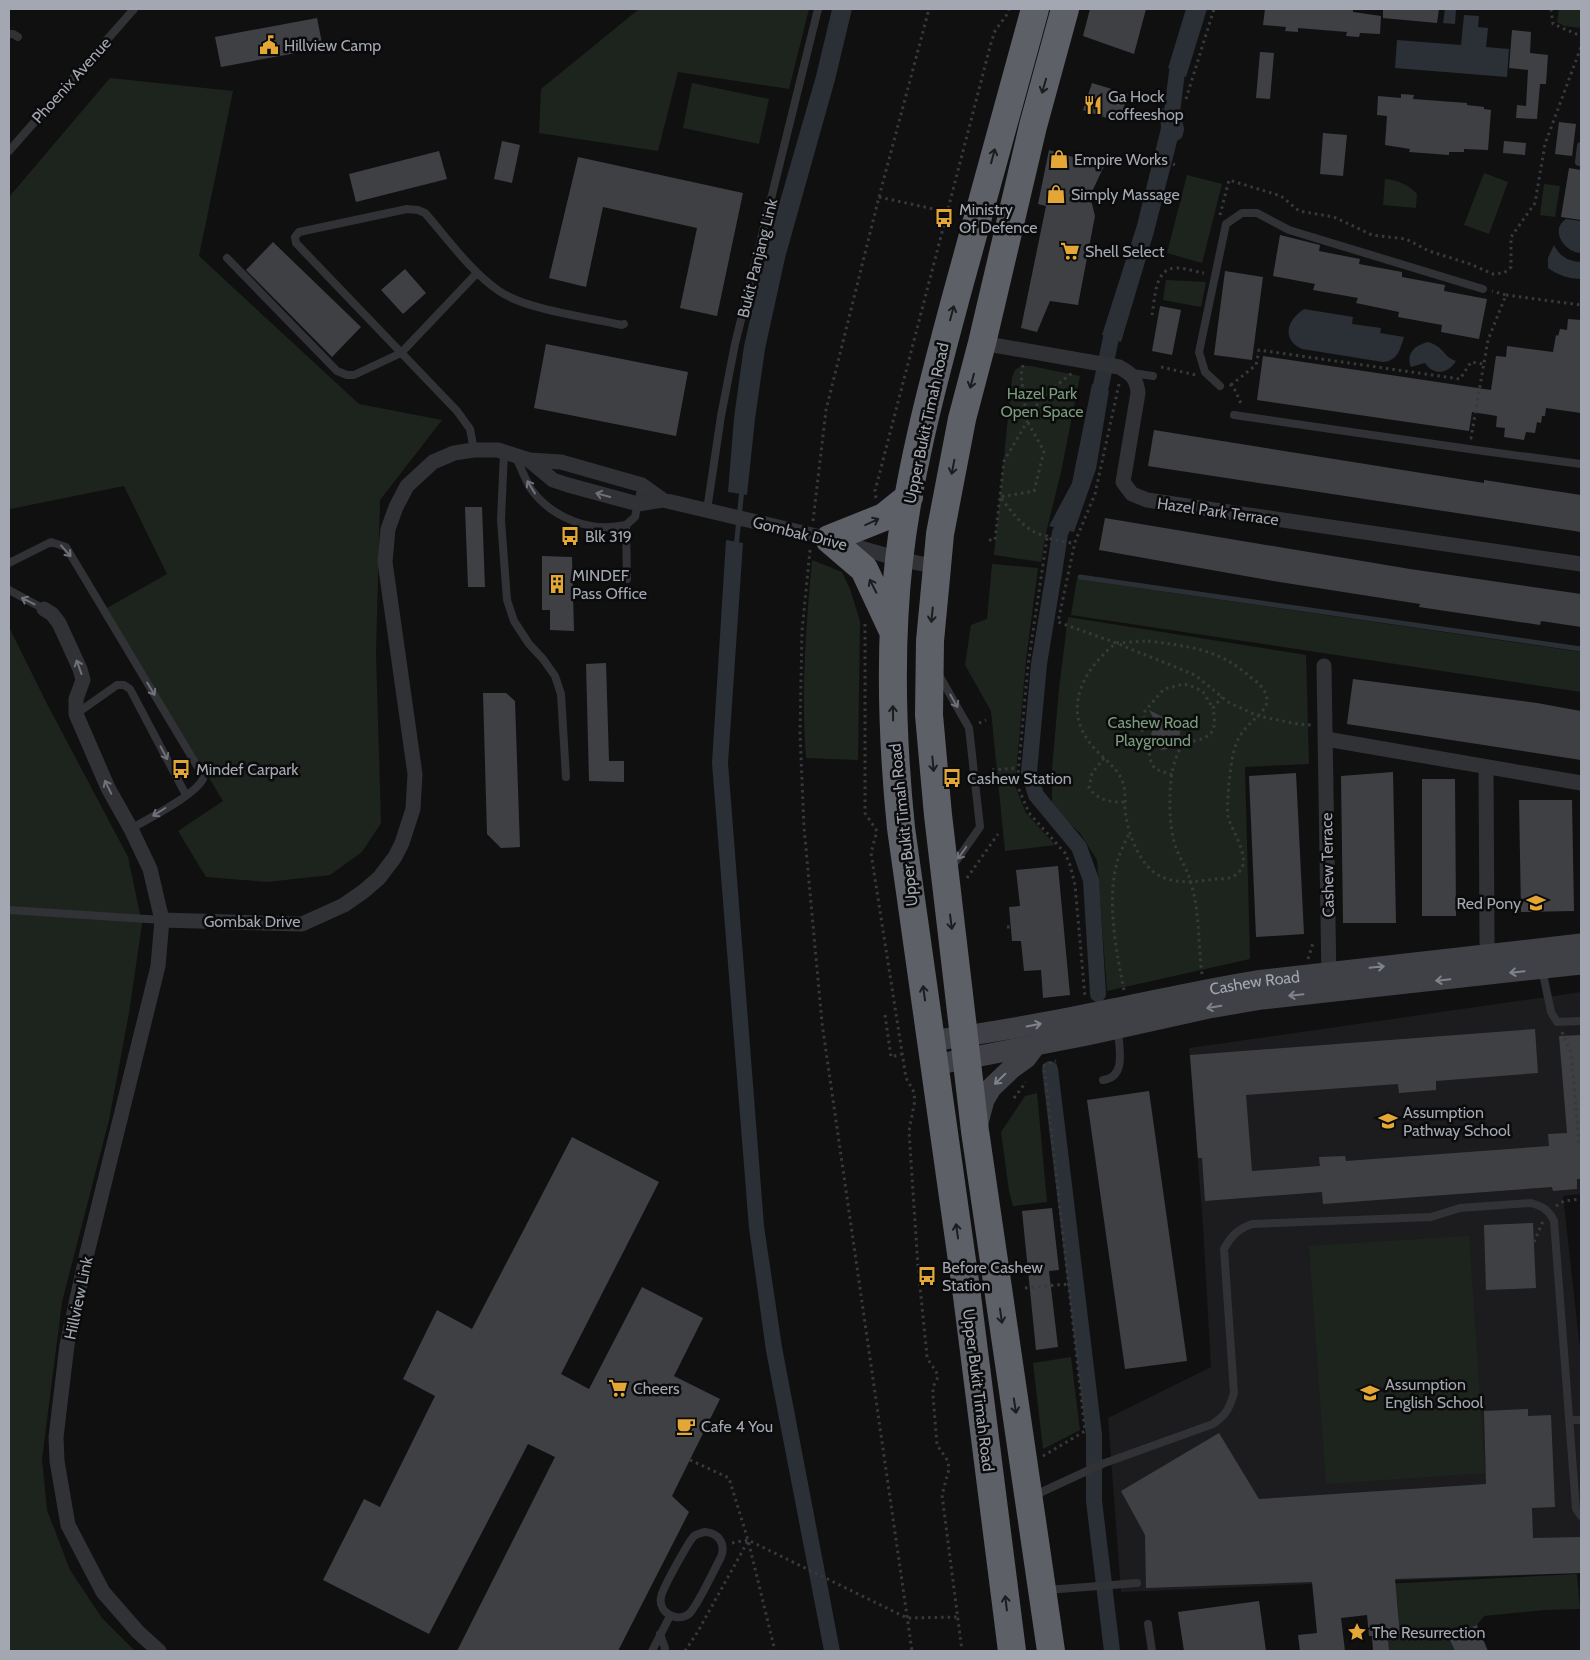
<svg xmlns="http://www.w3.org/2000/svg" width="1590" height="1660" font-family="Cabin,sans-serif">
<rect width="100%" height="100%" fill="#101011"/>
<!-- built -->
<path fill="#1c1c1e" d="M1581 992V1194L1563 1196 1581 1357V1573L1121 1592 1108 1418 1211 1367 1203 1226 1189 1048Z"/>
<!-- green -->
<path fill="#1d241d" d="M639 9H809L789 89 678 72 658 151 539 133 541 89Z
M1559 9H1581V28L1564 26 1557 22Z
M110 78 233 91 199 256 359 404 442 420 380 500 376 654 381 823 362 852 330 875 267 882 206 877 178 831 223 801 107 608 167 574 124 486 10 509 9 197Z
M692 83 769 99 759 144 683 128Z
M1484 173 1508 182 1489 234 1464 225Z
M1187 175 1222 184 1202 263 1167 253Z
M1385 179C1397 180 1409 185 1417 194L1416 208 1383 205Z
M1544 184 1560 186 1555 217 1540 215Z
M1166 280 1206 282 1201 307 1163 300Z
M1021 366H1031L1080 376 1061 472 1046 533 1041 562 994 555 1012 378 1015 370Z
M812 560 842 572 850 589 860 621 858 760 806 758C801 692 806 626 812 560Z
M992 564 1038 568 1026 660 1015 786 1026 813 1055 845 1005 851 991 711 965 665 971 625 987 619Z
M1077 579 1581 652V692L1071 615Z
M1068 617 1306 655 1309 764 1245 767 1250 959 1107 991 1097 860 1080 833 1057 812 1052 803V769L1059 689Z
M9 627 45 700 128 857 142 924 129 1013 109 1120 62 1302 42 1459 47 1510 70 1570 102 1618 135 1651H9Z
M1037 1093 1047 1202 1013 1206 1009 1191 1001 1132 1025 1096Z
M1469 1236 1485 1473 1326 1484 1309 1246Z
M1071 1357 1080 1430 1043 1449 1033 1363Z
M1577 1574 1580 1609 1544 1610 1484 1616 1477 1625 1448 1636 1455 1651H1389L1388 1636 1400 1633 1397 1599 1364 1585Z"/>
<!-- water -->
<path fill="#2a3036" d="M832 9H852L835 80 785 258 765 349 755 419 747 495 728 492 734 418 744 346 765 253 816 76Z
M1186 9H1207L1186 77 1168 68Z
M1445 9H1456L1455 24 1443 23Z
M1464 15 1479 16 1478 27 1488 28 1486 47 1509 49 1507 77 1395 68 1397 40 1461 45Z
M1160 107 1183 118 1154 232 1121 342 1102 335 1137 225 1161 128Z
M1566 219 1581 221V253C1565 253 1549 230 1566 219Z
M1554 245C1560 257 1568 261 1581 262V279C1569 279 1558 275 1548 268V258Z
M1304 309 1353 317 1352 324 1381 328 1380 333 1404 337C1400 349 1398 361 1383 362L1302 349C1281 339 1287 320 1304 309Z
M1428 342C1445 347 1442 356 1456 361 1448 374 1434 376 1425 363L1411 367C1405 353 1416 345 1428 342Z
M1092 384 1109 391 1096 469 1074 532 1049 526 1072 483Z
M726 540 743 543 728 763 764 1226 782 1347 840 1651H824L766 1351 749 1228 712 763Z"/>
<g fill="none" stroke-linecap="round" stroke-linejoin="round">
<!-- stream -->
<path stroke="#2a3036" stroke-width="5" d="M736 548 742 489
M1080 577 1581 649"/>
<!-- canal -->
<path stroke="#2a3036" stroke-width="16" d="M1175 133 1176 129 1172 112 1177 72 1196 9
M1096 409 1111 338 1117 319
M1071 510 1060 533 1054 573 1039 664 1029 772 1036 795 1079 847 1091 880 1098 994
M1050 1069 1094 1435V1501L1112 1651"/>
</g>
<!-- building -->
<path fill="#3f4044" d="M1090 9H1146L1134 54 1083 36Z
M1265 9H1353V12L1381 16 1380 34 1360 33 1359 37 1346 36 1347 32 1298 28V32L1285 31 1286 27 1263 25Z
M1383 9H1439L1437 23 1383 18Z
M317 18 323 48 221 67 215 37Z
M1512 30 1531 32 1530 53 1548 55 1546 84H1540L1537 119 1516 118 1517 105 1526 106 1528 70 1509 68Z
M1260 52 1274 53 1270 99 1256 98Z
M1092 83 1128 94 1119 122 1083 110Z
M1401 94 1414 95 1413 99 1467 103V105L1484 107V109L1491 110 1488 150 1464 149V152H1449V155L1409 152 1410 149 1385 145 1387 116 1377 115 1378 96 1401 98Z
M1559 122 1576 124 1572 156 1555 154Z
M1323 133 1347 135 1343 176 1320 174Z
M502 141 520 145 512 183 494 179Z
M1504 141 1526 143 1525 155 1503 153Z
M1049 150 1104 166 1090 196 1095 216 1078 305 1050 301 1037 332 1021 328 1046 206 1038 204Z
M439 151 447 179 356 202 349 174Z
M578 157 743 193 717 316 680 308 697 228 603 207 586 287 549 278Z
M1569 168 1581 170V220L1561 217Z
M1280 235 1320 245 1319 251 1360 259 1359 264 1402 272V277L1445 285 1444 291 1487 299 1479 339 1441 332 1442 325 1398 317 1399 312 1356 303 1358 298 1313 290 1315 284 1273 276Z
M273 242 361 327 332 357 246 270Z
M405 269 426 293 403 314 381 290Z
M1225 271 1263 277 1252 360 1214 355Z
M1160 306 1181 310 1172 355 1152 351Z
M1568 319 1581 320V413L1546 408 1545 416H1542L1541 423 1537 422 1535 433 1526 432 1524 440 1504 437 1505 428 1496 427 1497 416 1472 412 1469 431 1257 400 1263 356 1491 390 1496 356 1506 357 1507 346 1553 352 1556 335 1558 336 1560 329 1567 330Z
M546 344 688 372 676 436 534 408Z
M1154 430 1484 483V480L1581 495V532L1148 466Z
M465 507H482L485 587H468Z
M1105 518 1410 569 1581 594V627L1541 621 1540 625 1419 607 1420 604 1273 581 1099 550Z
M542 556 572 557 574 631 550 630V610H542Z
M606 663 609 761H624V782L589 781 586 664Z
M1353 679 1537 703 1581 711V760L1347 724Z
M483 693H506L515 701 520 847 501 848 487 834Z
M1149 710 1179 725 1180 733 1179 739 1167 749 1162 750 1157 747 1151 736 1152 731 1158 727Z
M1393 772 1396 923H1343L1341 776Z
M1296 773 1304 934 1256 937 1249 776Z
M1422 779H1455L1456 916H1422Z
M1519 800H1572L1574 911 1521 912Z
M1058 866 1070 995 1043 998 1041 970 1024 971 1021 941H1012L1009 907 1020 906 1016 870Z
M1535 1029 1538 1073 1436 1081V1090L1399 1093 1398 1084 1246 1095 1252 1171 1320 1166 1319 1157 1345 1156 1346 1161 1549 1146 1548 1134 1567 1133 1559 1036 1581 1035V1179H1577V1189L1553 1191 1552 1187 1323 1204 1322 1192 1205 1201 1202 1158H1198L1190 1055Z
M1149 1091 1187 1361 1125 1369 1087 1100Z
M572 1137 659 1182 561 1374 589 1389 642 1287 703 1318 674 1376 720 1399 672 1496 689 1512 618 1651H457L555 1457 528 1444 429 1634 323 1580 364 1499 380 1507 435 1396 403 1379 437 1310 472 1329Z
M1052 1208 1059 1270 1049 1271 1058 1347 1036 1350 1022 1211Z
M1533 1223 1536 1288 1486 1290 1484 1225Z
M1528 1409V1416L1551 1415 1555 1507 1532 1508 1533 1538 1581 1537V1573L1395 1579 1400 1634 1388 1635 1389 1651H1373L1372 1636H1369L1367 1615 1341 1618 1345 1651H1300L1298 1635 1317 1633 1312 1582 1146 1588 1145 1535 1121 1491 1219 1433 1259 1499 1486 1484 1484 1411Z
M1259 1601 1266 1651H1184L1178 1612Z
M1477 1625 1488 1651H1455L1448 1636Z"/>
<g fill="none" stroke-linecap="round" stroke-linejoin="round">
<!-- path -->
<path stroke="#37393d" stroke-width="3" stroke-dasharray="2.5 4" stroke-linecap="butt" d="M1551 9 1553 24 1581 36
M1186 99 1214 9
M1173 164 1175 165
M879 197 947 212
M1220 215 1229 180 1281 196 1299 211 1334 217 1372 235 1406 239 1429 251 1470 264 1493 274 1504 273 1511 267V237L1535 203 1545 144 1581 47
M1506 295 1581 305
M1152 315C1155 300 1154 267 1177 268 1186 268 1196 272 1204 273
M1023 365 1021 375 1027 421 1044 451 1034 491 1000 497C1013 513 1026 533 1047 536V538L1071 543 1075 542
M1161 367 1196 375
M1119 384 1095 494 1075 542 1058 622 1116 643 1195 675 1228 702 1258 716 1298 724 1312 725
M1230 384C1238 391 1237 399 1243 406
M1231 385 1256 365 1259 350 1460 379 1471 362 1483 364
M1470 438H1471L1488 340 1506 295 1492 291
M876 498 875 491 991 43 995 31 1006 16 1009 9
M813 521 826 410 879 197 929 9
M1047 538 1028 665 1017 785 1029 813 1065 853 1070 865 1075 885 1085 997
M989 540H995L1004 461 1041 398 1072 373
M810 550 802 631 800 733 804 827 822 1023 912 1651
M865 624V813L877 831 871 853 906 1078 913 1090 915 1100 909 1131 918 1267 927 1356C929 1364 936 1368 938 1377L933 1387V1395L937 1445 948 1461 949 1469 942 1495 962 1651
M1148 641C1187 646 1219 649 1249 676 1254 680 1260 684 1263 689 1276 707 1254 717 1245 729 1237 738 1234 749 1232 760 1230 769 1226 809 1228 816 1232 834 1258 865 1232 877 1225 880 1216 878 1209 880 1192 882 1174 884 1158 875 1138 863 1127 831 1125 809 1125 799 1126 790 1122 780 1117 769 1108 762 1100 754 1059 716 1079 673 1116 643Z
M979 723 986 720
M1104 758 1092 773 1089 788C1098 800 1111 803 1126 802
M992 770 1018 768
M1172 775 1155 769 1151 762 1148 747 1142 738V731L1145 711 1164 689 1184 684 1194 687 1203 692 1213 708
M967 878 998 834
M1007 927H1011
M1308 959 1313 943
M1202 974C1198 944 1200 913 1191 883 1188 870 1179 858 1175 845 1169 824 1169 802 1171 780 1172 771 1176 752 1183 745 1186 742 1190 742 1194 741 1216 736 1216 727 1213 708L1222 697
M1124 990C1116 951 1106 897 1118 859 1121 851 1125 842 1129 834
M885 1015 891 1057 902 1054
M1562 1032 1571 1052 1579 1143 1581 1146
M1043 1066 1056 1061
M1014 1098 1026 1082
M1556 1206 1564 1201 1581 1199
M1534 1242 1543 1221
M1025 1288 1068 1284
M1043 1456 1085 1431 1044 1066
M690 1460 729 1478 748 1540 775 1651
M732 1543 748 1540 907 1618 958 1617
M685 1651 697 1633 748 1541"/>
<!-- lane -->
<path stroke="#313236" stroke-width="8" d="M9 34H13L18 37
M9 151 134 9
M1579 162 1581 146
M227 258 337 371 347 375H354L401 353 477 273
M1132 373 1153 376
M1220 386 1205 372 1199 352 1226 224 1242 213H1257L1289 230 1483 289
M1234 415 1476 450 1581 464
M474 450 470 429 457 411 296 243 295 237 299 232 407 209 418 210 425 213C448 239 470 271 499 291 527 310 587 317 622 325L624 324
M504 452 501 520 507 600 514 621 529 644 543 659 555 676 561 694 566 777
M516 457C521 468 525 479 531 489 552 518 590 533 626 525
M707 510 721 416 735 344 818 9
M9 563 51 542 66 547 202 774 203 779C194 796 149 818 131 829
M627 579 626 525 635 517 642 485
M9 590 44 609
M939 675 969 728 980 827 952 867
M76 714 117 685H124L130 689 186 795
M9 910 162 920
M1542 969 1551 1012 1557 1022 1581 1021
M1103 1080C1127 1077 1119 1048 1118 1030
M1570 1420H1581
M1033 1496 1102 1464 1213 1424C1227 1414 1229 1409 1234 1393L1224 1249C1231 1236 1238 1229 1252 1224L1431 1217 1460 1208 1531 1203C1542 1206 1549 1210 1554 1221L1576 1509 1581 1516
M705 1532C719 1533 726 1544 721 1557 715 1568 697 1607 689 1614 676 1623 658 1612 661 1597 662 1589 689 1541 694 1536 698 1533 701 1533 705 1532Z
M1047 1590 1137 1583
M1148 1624 1152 1651
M660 1634 665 1648 664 1651
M652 1651 670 1616"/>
<!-- street -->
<path stroke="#313236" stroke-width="15" d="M982 343 1119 367C1131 373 1137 379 1138 393L1123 482 1132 494 1147 500 1581 564
M529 460 553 480 568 485 638 504 663 500
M44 609 52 614 59 623 80 669 83 680 76 699V714L108 788 131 829 150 869 162 920 158 966 87 1253 67 1345 56 1437 57 1461 68 1525 103 1592 138 1632 159 1651
M1324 666 1329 982
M1326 739 1581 783
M1486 767 1487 942 1490 963
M162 920 302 924 344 905 364 891 379 878 395 857 402 843 413 809 415 774 385 562 388 529 396 507 407 486 433 462 454 453 474 450H498L529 460 561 462 642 485 663 500 829 539 899 559 937 567"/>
<!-- secondary -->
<g stroke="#3f4146" stroke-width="21">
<path id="s1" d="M931 1041C989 1033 1046 1023 1103 1011 1154 1001 1205 989 1256 981L1581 944"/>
<path d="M934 1065 1087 1035 1209 1008 1262 999 1581 964"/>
<path d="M977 1126 984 1100 991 1088 1012 1068 1026 1058 1035 1046"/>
</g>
<!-- highway -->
<path stroke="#5e6067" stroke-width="28" d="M892 629 864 569 829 539 884 517 909 497
M1012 1651 967 1296 901 828C892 739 889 649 899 560 909 471 933 383 956 297 982 200 1008 104 1035 9
M1051 1651 975 1131 938 815 929 715 930 641 937 567 940 534 962 419 982 343 1033 126 1065 9"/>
</g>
<!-- one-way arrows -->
<defs><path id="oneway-shaft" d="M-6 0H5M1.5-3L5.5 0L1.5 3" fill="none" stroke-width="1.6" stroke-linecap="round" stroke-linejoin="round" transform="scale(1.25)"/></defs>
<g stroke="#1c1c1e">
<use href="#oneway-shaft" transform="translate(1044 86) rotate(106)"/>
<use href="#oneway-shaft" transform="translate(993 156) rotate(-75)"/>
<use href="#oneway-shaft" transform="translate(952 313) rotate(-75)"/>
<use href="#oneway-shaft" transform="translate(972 381) rotate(105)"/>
<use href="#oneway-shaft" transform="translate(953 467) rotate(101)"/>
<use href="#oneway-shaft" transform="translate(872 522) rotate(-25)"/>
<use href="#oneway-shaft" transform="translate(873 586) rotate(-117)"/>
<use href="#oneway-shaft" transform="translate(932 615) rotate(96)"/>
<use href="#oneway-shaft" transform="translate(893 713) rotate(-91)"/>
<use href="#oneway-shaft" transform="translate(933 764) rotate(85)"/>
<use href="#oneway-shaft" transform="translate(951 922) rotate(83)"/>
<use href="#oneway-shaft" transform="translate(924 993) rotate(-98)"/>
<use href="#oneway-shaft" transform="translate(957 1231) rotate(-98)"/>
<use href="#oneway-shaft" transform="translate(1001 1316) rotate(82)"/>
<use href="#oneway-shaft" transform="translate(1015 1406) rotate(81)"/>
<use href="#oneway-shaft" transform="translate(1006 1603) rotate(-97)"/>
</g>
<g stroke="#6f727a">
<use href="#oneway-shaft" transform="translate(531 487) rotate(-122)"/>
<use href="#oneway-shaft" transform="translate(603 495) rotate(-165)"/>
<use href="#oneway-shaft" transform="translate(66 551) rotate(48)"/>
<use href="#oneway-shaft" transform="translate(28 601) rotate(-153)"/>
<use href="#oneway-shaft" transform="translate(79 667) rotate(-110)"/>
<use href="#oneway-shaft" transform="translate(151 689) rotate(59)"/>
<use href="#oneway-shaft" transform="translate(954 701) rotate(60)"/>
<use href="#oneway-shaft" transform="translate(164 753) rotate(62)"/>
<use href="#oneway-shaft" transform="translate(108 787) rotate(-116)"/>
<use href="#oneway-shaft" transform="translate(159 812) rotate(148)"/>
<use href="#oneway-shaft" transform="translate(962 853) rotate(125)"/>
</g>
<g stroke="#7f838c">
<use href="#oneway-shaft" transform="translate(1377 967) rotate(-6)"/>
<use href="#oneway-shaft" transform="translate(1517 972) rotate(174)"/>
<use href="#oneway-shaft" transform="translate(1443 980) rotate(174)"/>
<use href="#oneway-shaft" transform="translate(1296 995) rotate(174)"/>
<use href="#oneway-shaft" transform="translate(1214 1007) rotate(170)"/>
<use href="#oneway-shaft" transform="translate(1034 1025) rotate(-11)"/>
<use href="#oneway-shaft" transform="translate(1000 1079) rotate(136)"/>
</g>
<!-- icons -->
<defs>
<g id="civic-bare" transform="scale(1.5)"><path d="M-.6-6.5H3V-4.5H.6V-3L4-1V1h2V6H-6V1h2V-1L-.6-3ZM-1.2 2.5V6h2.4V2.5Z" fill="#e4a735" stroke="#0b0b0c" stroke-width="2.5" paint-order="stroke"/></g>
<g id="restaurant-bare" transform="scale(1.5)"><path d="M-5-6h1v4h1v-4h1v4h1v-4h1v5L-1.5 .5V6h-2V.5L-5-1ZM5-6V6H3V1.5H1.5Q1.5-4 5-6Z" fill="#e4a735" stroke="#0b0b0c" stroke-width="2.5" paint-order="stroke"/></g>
<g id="shop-bare" transform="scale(1.5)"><path d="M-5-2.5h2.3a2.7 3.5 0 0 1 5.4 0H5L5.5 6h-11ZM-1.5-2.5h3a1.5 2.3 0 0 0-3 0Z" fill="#e4a735" stroke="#0b0b0c" stroke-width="2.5" paint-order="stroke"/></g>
<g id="bus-bare" transform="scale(1.5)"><path d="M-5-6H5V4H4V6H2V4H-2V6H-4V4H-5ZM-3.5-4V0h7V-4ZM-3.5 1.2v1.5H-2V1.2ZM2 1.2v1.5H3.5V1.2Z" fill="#e4a735" stroke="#0b0b0c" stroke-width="2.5" paint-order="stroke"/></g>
<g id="supermarket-bare" transform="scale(1.5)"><path d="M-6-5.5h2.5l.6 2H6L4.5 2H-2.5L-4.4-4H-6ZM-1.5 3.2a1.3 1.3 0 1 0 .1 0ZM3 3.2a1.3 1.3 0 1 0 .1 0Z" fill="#e4a735" stroke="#0b0b0c" stroke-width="2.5" paint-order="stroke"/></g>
<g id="building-bare" transform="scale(1.5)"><path d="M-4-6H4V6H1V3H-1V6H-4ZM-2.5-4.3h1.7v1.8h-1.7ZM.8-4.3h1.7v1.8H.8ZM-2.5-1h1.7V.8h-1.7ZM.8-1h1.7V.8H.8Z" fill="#e4a735" stroke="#0b0b0c" stroke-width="2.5" paint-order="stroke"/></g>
<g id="school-bare" transform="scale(1.5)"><path d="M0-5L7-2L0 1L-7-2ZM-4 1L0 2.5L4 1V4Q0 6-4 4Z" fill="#e4a735" stroke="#0b0b0c" stroke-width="2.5" paint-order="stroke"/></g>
<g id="cafe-bare" transform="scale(1.5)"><path d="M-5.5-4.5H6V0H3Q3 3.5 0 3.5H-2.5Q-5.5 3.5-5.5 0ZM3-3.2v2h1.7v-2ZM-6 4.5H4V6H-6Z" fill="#e4a735" stroke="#0b0b0c" stroke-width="2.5" paint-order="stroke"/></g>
<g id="sight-bare" transform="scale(1.5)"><path d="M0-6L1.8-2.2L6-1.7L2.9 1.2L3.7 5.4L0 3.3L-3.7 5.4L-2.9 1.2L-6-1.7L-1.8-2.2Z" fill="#e4a735" stroke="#0b0b0c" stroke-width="2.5" paint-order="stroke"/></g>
</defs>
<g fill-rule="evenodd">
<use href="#civic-bare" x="269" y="45"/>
<use href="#restaurant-bare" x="1093" y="105"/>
<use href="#shop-bare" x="1059" y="159"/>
<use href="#shop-bare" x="1056" y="194"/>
<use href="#bus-bare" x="944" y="218"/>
<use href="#supermarket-bare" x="1070" y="251"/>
<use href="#bus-bare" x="570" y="536"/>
<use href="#building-bare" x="557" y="584"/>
<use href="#bus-bare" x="181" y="769"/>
<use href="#bus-bare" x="952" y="778"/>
<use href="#school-bare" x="1536" y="903"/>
<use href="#school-bare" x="1388" y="1121"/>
<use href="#bus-bare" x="927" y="1276"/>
<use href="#supermarket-bare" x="618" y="1388"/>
<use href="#school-bare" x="1370" y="1393"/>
<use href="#cafe-bare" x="686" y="1426"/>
<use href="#sight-bare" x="1357" y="1632"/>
</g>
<g text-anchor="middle" stroke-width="5" stroke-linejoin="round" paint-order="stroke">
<!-- poi labels -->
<g font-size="16" fill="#a2a7b1" stroke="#0b0b0c" text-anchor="start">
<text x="284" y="51">Hillview Camp</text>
<text x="1108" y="102">Ga Hock<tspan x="1108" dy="18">coffeeshop</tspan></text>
<text x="1074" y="165">Empire Works</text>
<text x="1071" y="200">Simply Massage</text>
<text x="959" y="215">Ministry<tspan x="959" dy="18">Of Defence</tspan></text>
<text x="1085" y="257">Shell Select</text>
<text x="585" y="542">Blk 319</text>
<text x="572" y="581">MINDEF<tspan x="572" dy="18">Pass Office</tspan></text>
<text x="196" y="775">Mindef Carpark</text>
<text x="967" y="784">Cashew Station</text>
<text x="1521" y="909" text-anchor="end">Red Pony</text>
<text x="1403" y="1118">Assumption<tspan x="1403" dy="18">Pathway School</tspan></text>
<text x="942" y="1273">Before Cashew<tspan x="942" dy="18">Station</tspan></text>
<text x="1385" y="1390">Assumption<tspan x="1385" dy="18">English School</tspan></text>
<text x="633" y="1394">Cheers</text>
<text x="701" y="1432">Cafe 4 You</text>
<text x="1372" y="1638">The Resurrection</text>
</g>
<!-- street labels -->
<g font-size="16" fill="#a2a7b1" stroke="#0b0b0c">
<text transform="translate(71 80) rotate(-48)" y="6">Phoenix Avenue</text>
<text transform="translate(757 258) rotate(-76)" y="6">Bukit Panjang Link</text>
<text transform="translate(926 423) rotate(-78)" y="6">Upper Bukit Timah Road</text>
<text transform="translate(1218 511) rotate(8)" y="6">Hazel Park Terrace</text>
<text transform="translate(800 533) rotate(14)" y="6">Gombak Drive</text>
<text transform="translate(903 825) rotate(-96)" y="6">Upper Bukit Timah Road</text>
<text transform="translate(1327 865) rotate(-91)" y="6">Cashew Terrace</text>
<text x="252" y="927">Gombak Drive</text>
<text dy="6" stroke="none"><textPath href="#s1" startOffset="329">Cashew Road</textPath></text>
<text transform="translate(78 1298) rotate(-78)" y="6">Hillview Link</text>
<text transform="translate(979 1390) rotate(83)" y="6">Upper Bukit Timah Road</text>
</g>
<!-- park labels -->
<g font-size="16" fill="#7a9b7c" stroke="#0b0b0c">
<text x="1042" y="399">Hazel Park<tspan x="1042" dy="18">Open Space</tspan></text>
<text x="1153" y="728">Cashew Road<tspan x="1153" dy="18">Playground</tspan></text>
</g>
</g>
<!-- border -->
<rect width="1590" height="1660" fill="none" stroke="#a2a7b1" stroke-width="20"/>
</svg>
